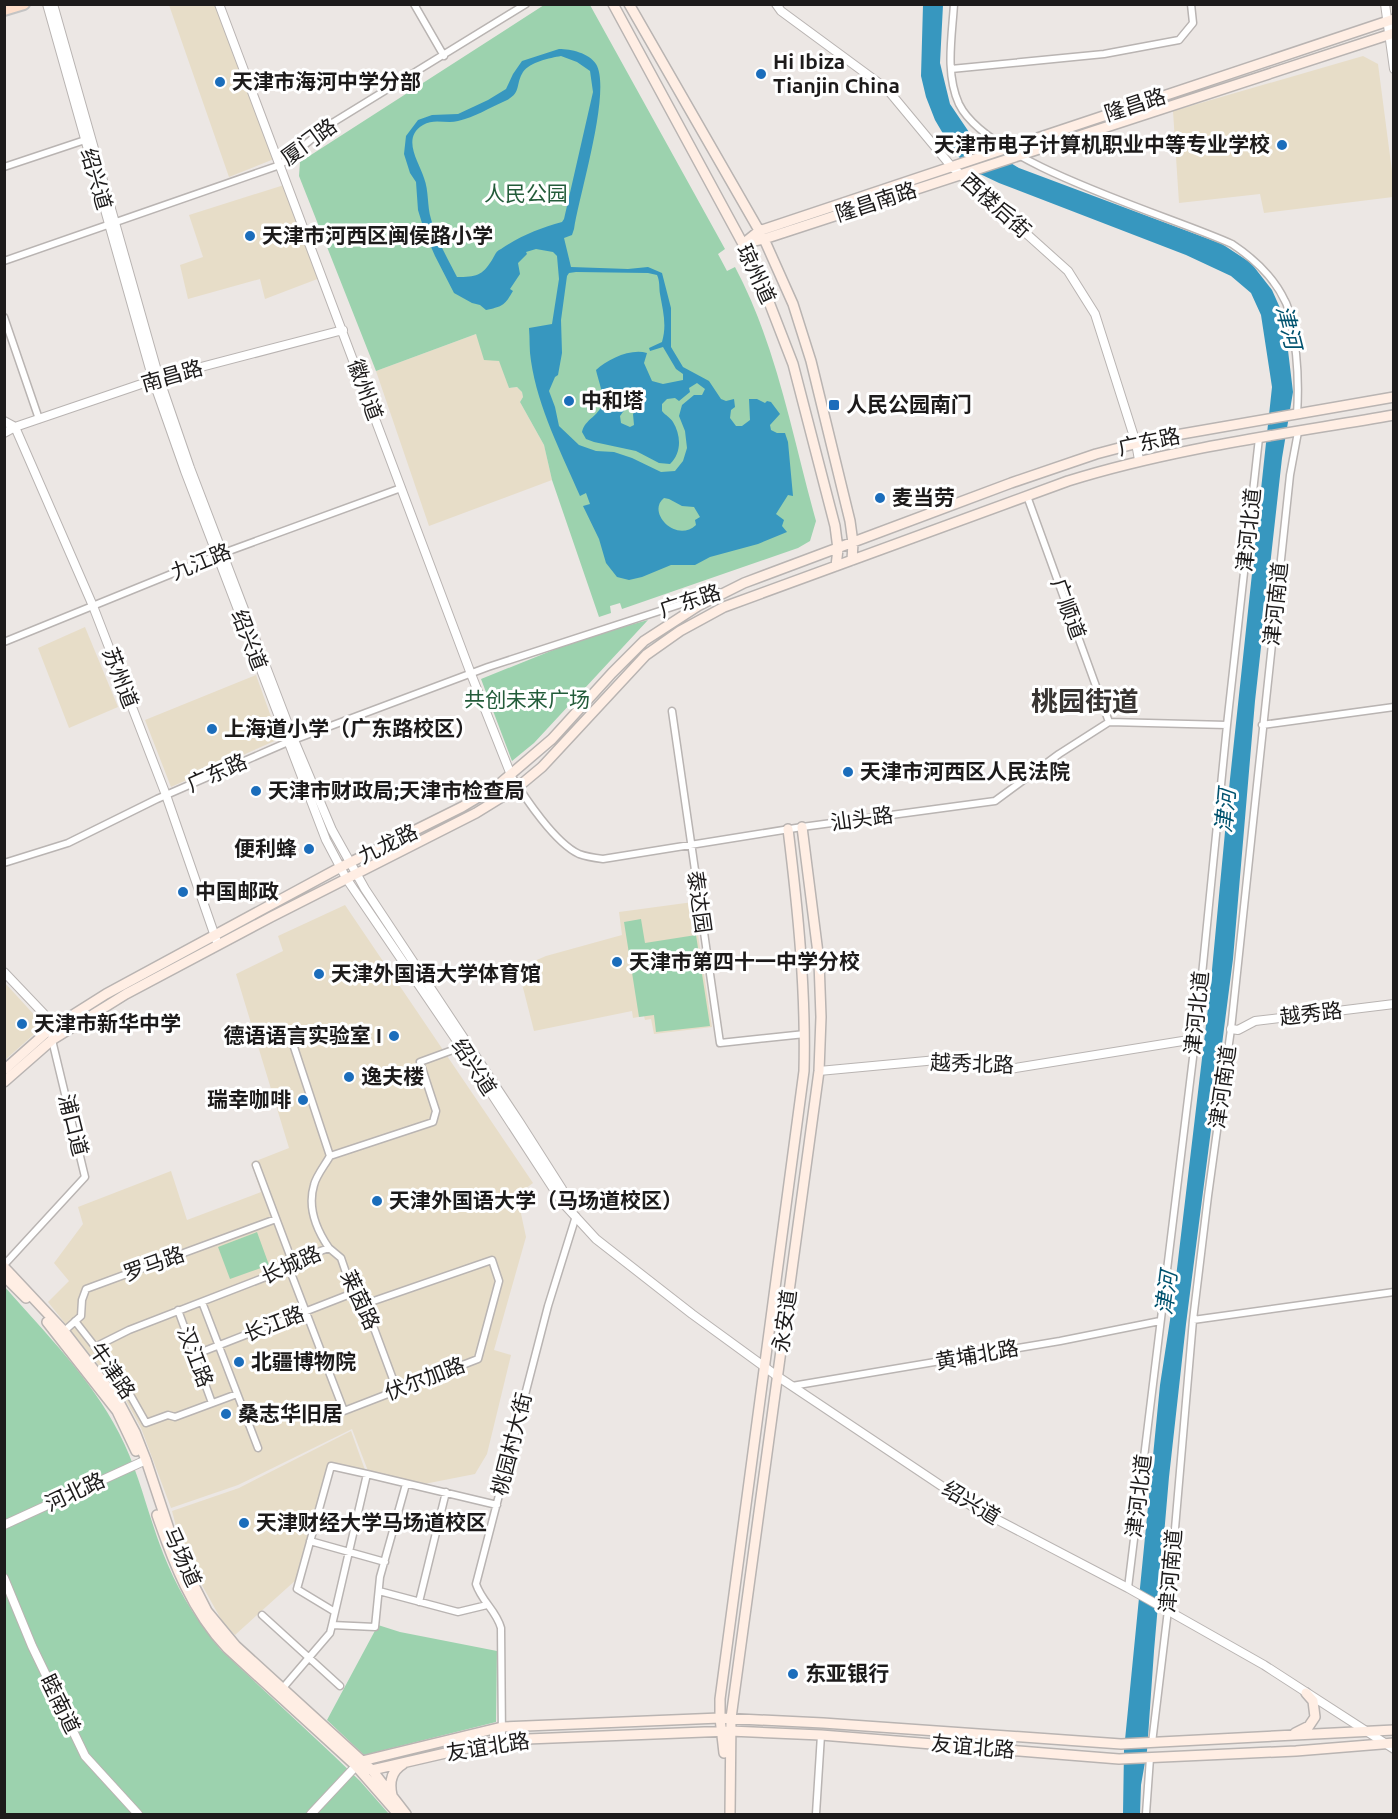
<svg xmlns="http://www.w3.org/2000/svg" width="1398" height="1819" font-family="Ubuntu,'Noto Sans SC',sans-serif">
<rect width="100%" height="100%" fill="#ece7e4"/>
<!-- education -->
<path fill="#e7ddc8" d="M169 5H215L274 159 229 177Z
M1363 56 1378 64 1393 179V197L1264 213 1260 194 1179 203 1173 111Z
M284 185 320 278 265 299 260 279 188 299 180 265 203 257 189 215Z
M476 334 490 359 499 361 501 364 509 388 517 387 522 392 523 397 520 402 544 445 552 480 429 526 376 371Z
M85 627 118 707 69 728 38 648Z
M256 675 279 739 171 787 145 720Z
M693 902 712 1027 654 1034 651 1019 645 1020 644 1016 633 1018 632 1011 534 1031 518 968 546 956 622 935 619 912Z
M345 905 533 1183 517 1195 526 1237 494 1350 511 1355 487 1454 475 1474 419 1485 368 1471 352 1429 238 1485 171 1508 141 1428 124 1397 48 1302 69 1281 54 1263 83 1224 78 1207 171 1171 187 1220 261 1192 251 1163 289 1148 236 974 283 951 278 936Z
M5 983 38 1019 40 1029 5 1060Z
M351 1431 365 1470 330 1462 297 1579 235 1635 222 1621 198 1578 178 1534 172 1511 239 1488Z"/>
<!-- green -->
<path fill="#9cd2ae" d="M544 5H590L725 249 718 254 727 271 735 267C777 346 792 435 816 521L810 541 798 548 622 609 620 603 610 606 611 613 599 617 552 480 544 445 520 402 523 397 522 392 517 387 509 388 499 361 484 360 476 334 376 371 299 176 300 162Z
M648 620 534 743 512 761 481 679 583 638Z
M641 919 645 943 696 935 710 1026 656 1032 654 1015 639 1017 624 922Z
M257 1232 269 1265 230 1279 218 1247Z
M4 1286C45 1333 91 1378 119 1433 141 1475 149 1522 168 1565 181 1596 200 1625 221 1650L332 1754 360 1781 389 1814H5Z
M378 1625 400 1632 497 1651 496 1722 364 1755 327 1720Z"/>
<!-- water -->
<path fill="#3797bf" fill-rule="evenodd" d="M923 5H943L940 63 950 104 975 141 1019 168 1222 244 1251 263 1272 290 1284 317 1293 392 1282 458 1255 701 1233 959 1186 1324 1169 1477 1154 1651 1147 1751 1141 1785 1140 1814H1123L1124 1750 1160 1385 1174 1294 1210 991 1230 779 1272 387 1261 315 1251 293 1231 276 1186 255 999 183 980 174 955 154 935 120 926 97 921 76Z
M559 49C571 49 589 53 596 64 612 90 579 195 574 229L572 235 564 238 571 267 628 269 648 267 662 273 671 308V347L683 367 709 381 721 399 726 401 734 399 735 407 731 410 730 418 736 426H742L750 420 749 399H757L765 403 767 401 771 402 780 414 770 425 771 430 777 433H785L788 442 793 496 788 495 776 514 784 520 782 526 787 532 758 544 710 557 695 565H671L642 577 629 580 617 577 606 563 599 539 583 506 590 504 586 493 580 496C561 452 538 408 531 361 529 350 530 339 529 328L552 324 559 279 557 256 553 252 536 249 526 252 527 254 518 263 520 274 510 289 513 291C504 306 503 306 486 310L480 305 472 303 454 293 435 256 425 233 418 210 416 182 410 173 404 154 406 136 418 120 432 115 458 114 488 100 506 89 513 74 522 61ZM561 56 577 62 590 71 593 92 564 219 562 222C540 228 520 236 501 249 496 251 495 255 492 260 482 276 476 277 457 277 448 259 436 239 431 219 427 206 429 191 424 178 419 162 401 138 423 125 434 118 446 124 458 121 475 117 489 108 505 101 522 93 515 85 523 72 530 62 550 58 561 56ZM576 272 648 273 657 275C660 281 659 288 660 294 663 311 667 325 662 342L649 348 650 351 663 347 676 369 683 374V380L663 384 652 381 644 363 647 353C631 348 608 359 596 370 598 380 604 393 602 404 599 416 585 419 582 432L586 439 594 442 636 451 659 463 670 464C682 453 681 435 673 422 670 417 666 416 662 411V404L667 399 675 398 679 401 690 392 689 388 697 383 705 389 702 395H694L682 405 679 416 685 431 687 448 683 461 675 471 661 472 632 458 614 452 596 451 579 445 559 426 555 407 549 391 555 377 558 375 562 353 561 320 567 276 569 273ZM634 393 637 396 639 407 633 414 634 425 630 427 621 423 620 416 628 405 626 396ZM664 498 669 499 682 506 694 507 700 517 695 520 696 525C676 544 646 512 664 498Z"/>
<g fill="none" stroke-linecap="round" stroke-linejoin="round">
<!-- minor casing -->
<g stroke="#b9b4b2" stroke-width="9">
<path id="minor" d="M414 4 444 56
M954 4C952 37 945 73 959 104 988 164 1169 215 1232 244 1253 258 1274 277 1285 301 1289 307 1289 316 1291 323 1298 354 1299 383 1297 415
M951 69 1104 54 1179 40 1193 23 1191 4
M4 167 85 140
M4 261 280 165 329 125 526 4
M4 317 39 419
M1027 496 1109 722
M4 642 218 555 401 488
M672 711 720 1043 805 1034
M1262 725 1394 707
M511 775C525 798 555 843 579 854 587 857 595 858 603 859L802 827 995 801 1059 754 1109 722 1227 725
M4 863 68 843 157 799 288 742 488 667 718 592
M293 1044 330 1156
M256 1165 292 1261
M329 1248 341 1258 353 1293 365 1304 397 1390
M4 1265 85 1177 52 1040
M289 1268 344 1411 478 1359 499 1281 492 1260 365 1304
M202 1302 258 1448
M178 1310 212 1403
M1193 1320 1394 1292
M75 1321 124 1384 146 1423 168 1415 175 1417 237 1394
M62 1333 81 1316 82 1300 86 1289 276 1219
M95 1347 129 1330 289 1268 292 1261 329 1248C316 1229 307 1208 314 1185 316 1176 325 1165 330 1156L433 1122 436 1111 420 1062 461 1047
M194 1355 353 1293
M792 1386 1060 1341 1160 1321
M367 1474 497 1505
M310 1541 385 1562
M1128 1588 1197 1025 1227 725 1259 438
M379 1591 458 1612 487 1605
M419 1602 446 1492
M262 1615 340 1686
M332 1625 375 1627 380 1577 406 1484
M282 1689 330 1633 332 1625 367 1474 331 1466 297 1589 335 1612
M502 1740 501 1628C496 1610 482 1602 476 1584L548 1306 576 1216
M1152 1743 1168 1610 1193 1320 1208 1196 1231 1029 1290 475 1298 432
M816 1814 821 1735
M1146 1814 1150 1758"/>
</g>
<!-- tertiary casing -->
<g stroke="#b9b4b2" stroke-width="10">
<path id="tertiary" d="M47 4 153 380 185 471 326 840 346 878 461 1047 553 1188 562 1202 596 1239 692 1314 777 1376 973 1507 1128 1588 1264 1665 1394 1749
M53 4 159 378 190 468 294 740 332 830 365 889 520 1123 562 1189 571 1207
M219 4 471 674 511 775
M776 4 781 11 887 89 951 166 1068 271 1095 314 1136 443 1139 460
M1385 4 1394 69
M4 421 15 427 93 606 166 795 218 945
M4 433 15 427 159 378 343 330
M4 972 44 1014 50 1033
M1231 1029 1238 1030 1255 1021 1394 1004
M819 1071 937 1060 1003 1070 1195 1039
M4 1525 146 1460
M4 1578 32 1646 85 1756 138 1814
M311 1814 356 1766"/>
</g>
<!-- secondary casing -->
<g stroke="#b9b4b2" stroke-width="12">
<path id="secondary" d="M613 4 743 244 762 284 793 364 835 526 838 549 836 566
M629 4 764 239 793 304 811 361 850 521 853 543 852 560
M745 243 764 239 1394 33
M743 244 759 231 1394 19
M4 1070 49 1030 106 994 339 868 462 807 497 786 552 739 612 673 644 641 698 606 744 583 1011 483 1096 454 1153 439 1394 397
M4 1082 52 1040 126 994 271 917 476 813 518 787 542 767 646 655 680 631 724 607 1068 481C1174 448 1285 434 1394 415
M4 1267 64 1331 119 1402 135 1432 146 1460 176 1550 207 1611 236 1646 372 1770 406 1814
M4 1276 26 1298
M47 1322 117 1411 136 1451
M157 1515C173 1562 192 1611 227 1648L356 1766 398 1814
M1295 1733 1309 1726 1315 1717 1313 1701 1306 1693
M724 1753 720 1718V1699L804 1071C806 990 798 910 788 829
M356 1766 362 1761 502 1727 720 1718 823 1723 1121 1744 1394 1730
M356 1766 372 1770 502 1740 730 1731 821 1735 1119 1759 1296 1751 1394 1743
M392 1795C389 1782 391 1771 403 1764
M730 1814 731 1718 819 1071 821 1017 819 961 802 827"/>
</g>
<!-- primary casing -->
<g stroke="#c4c4c4" stroke-width="14">
<path id="primary" d="M4 10 24 4"/>
</g>
<!-- minor -->
<use href="#minor" stroke="#fff" stroke-width="6"/>
<!-- tertiary -->
<use href="#tertiary" stroke="#fff" stroke-width="8"/>
<!-- secondary -->
<use href="#secondary" stroke="#ffeee4" stroke-width="9"/>
<!-- primary -->
<use href="#primary" stroke="#fedeca" stroke-width="10"/>
</g>
<!-- markers -->
<g fill="#1b6dbb" stroke="#fff" stroke-width="2">
<circle cx="761" cy="74" r="6"/>
<circle cx="220" cy="82" r="6"/>
<circle cx="1282" cy="145" r="6"/>
<circle cx="250" cy="236" r="6"/>
<circle cx="569" cy="401" r="6"/>
<rect x="828" y="399" width="12" height="12" rx="3"/>
<circle cx="880" cy="498" r="6"/>
<circle cx="212" cy="729" r="6"/>
<circle cx="848" cy="772" r="6"/>
<circle cx="256" cy="791" r="6"/>
<circle cx="309" cy="849" r="6"/>
<circle cx="183" cy="892" r="6"/>
<circle cx="617" cy="962" r="6"/>
<circle cx="319" cy="974" r="6"/>
<circle cx="22" cy="1024" r="6"/>
<circle cx="394" cy="1036" r="6"/>
<circle cx="349" cy="1077" r="6"/>
<circle cx="303" cy="1100" r="6"/>
<circle cx="377" cy="1201" r="6"/>
<circle cx="239" cy="1362" r="6"/>
<circle cx="226" cy="1414" r="6"/>
<circle cx="244" cy="1523" r="6"/>
<circle cx="793" cy="1674" r="6"/>
</g>
<g text-anchor="middle" stroke-width="6" stroke-linejoin="round" paint-order="stroke">
<!-- poi labels -->
<g font-size="21" font-weight="bold" fill="#1d1b1b" stroke="#fff" text-anchor="start">
<text x="773" y="69">Hi Ibiza<tspan x="773" dy="24">Tianjin China</tspan></text>
<text x="232" y="89">天津市海河中学分部</text>
<text x="1270" y="152" text-anchor="end">天津市电子计算机职业中等专业学校</text>
<text x="262" y="243">天津市河西区闽侯路小学</text>
<text x="581" y="408">中和塔</text>
<text x="846" y="412">人民公园南门</text>
<text x="892" y="505">麦当劳</text>
<text x="224" y="736">上海道小学（广东路校区）</text>
<text x="860" y="779">天津市河西区人民法院</text>
<text x="268" y="798">天津市财政局;天津市检查局</text>
<text x="297" y="856" text-anchor="end">便利蜂</text>
<text x="195" y="899">中国邮政</text>
<text x="629" y="969">天津市第四十一中学分校</text>
<text x="331" y="981">天津外国语大学体育馆</text>
<text x="34" y="1031">天津市新华中学</text>
<text x="382" y="1043" text-anchor="end">德语语言实验室 I</text>
<text x="361" y="1084">逸夫楼</text>
<text x="291" y="1107" text-anchor="end">瑞幸咖啡</text>
<text x="389" y="1208">天津外国语大学（马场道校区）</text>
<text x="251" y="1369">北疆博物院</text>
<text x="238" y="1421">桑志华旧居</text>
<text x="256" y="1530">天津财经大学马场道校区</text>
<text x="805" y="1681">东亚银行</text>
</g>
<!-- street labels -->
<g font-size="21" fill="#1d1b1b" stroke="#fff">
<text transform="translate(1135 105) rotate(-18)" y="7">隆昌路</text>
<text transform="translate(309 142) rotate(-36)" y="7">厦门路</text>
<text transform="translate(96 179) rotate(74)" y="7">绍兴道</text>
<text transform="translate(876 202) rotate(-18)" y="7">隆昌南路</text>
<text transform="translate(996 206) rotate(42)" y="7">西楼后街</text>
<text transform="translate(756 274) rotate(65)" y="7">琼州道</text>
<text transform="translate(172 376) rotate(-16)" y="7">南昌路</text>
<text transform="translate(365 390) rotate(70)" y="7">徽州道</text>
<text transform="translate(1149 442) rotate(-12)" y="7">广东路</text>
<text transform="translate(1249 530) rotate(-84)" y="7">津河北道</text>
<text transform="translate(201 562) rotate(-22)" y="7">九江路</text>
<text transform="translate(690 601) rotate(-18)" y="7">广东路</text>
<text transform="translate(1276 604) rotate(-84)" y="7">津河南道</text>
<text transform="translate(1068 609) rotate(70)" y="7">广顺道</text>
<text transform="translate(249 640) rotate(69)" y="7">绍兴道</text>
<text transform="translate(120 678) rotate(69)" y="7">苏州道</text>
<text transform="translate(217 773) rotate(-24)" y="7">广东路</text>
<text transform="translate(862 819) rotate(-8)" y="7">汕头路</text>
<text transform="translate(388 844) rotate(-26)" y="7">九龙路</text>
<text transform="translate(699 902) rotate(82)" y="7">泰达园</text>
<text transform="translate(1197 1013) rotate(-84)" y="7">津河北道</text>
<text transform="translate(1311 1014) rotate(-7)" y="7">越秀路</text>
<text transform="translate(972 1064) rotate(2)" y="7">越秀北路</text>
<text transform="translate(474 1067) rotate(57)" y="7">绍兴道</text>
<text transform="translate(1223 1087) rotate(-82)" y="7">津河南道</text>
<text transform="translate(73 1125) rotate(76)" y="7">浦口道</text>
<text transform="translate(154 1264) rotate(-20)" y="7">罗马路</text>
<text transform="translate(291 1265) rotate(-24)" y="7">长城路</text>
<text transform="translate(360 1300) rotate(65)" y="7">莱茵路</text>
<text transform="translate(785 1321) rotate(-82)" y="7">永安道</text>
<text transform="translate(274 1324) rotate(-21)" y="7">长江路</text>
<text transform="translate(977 1355) rotate(-10)" y="7">黄埔北路</text>
<text transform="translate(195 1357) rotate(69)" y="7">汉江路</text>
<text transform="translate(112 1371) rotate(55)" y="7">牛津路</text>
<text transform="translate(425 1379) rotate(-21)" y="7">伏尔加路</text>
<text transform="translate(512 1444) rotate(-76)" y="7">桃园村大街</text>
<text transform="translate(75 1492) rotate(-25)" y="7">河北路</text>
<text transform="translate(1139 1496) rotate(-83)" y="7">津河北道</text>
<text transform="translate(971 1503) rotate(31)" y="7">绍兴道</text>
<text transform="translate(182 1557) rotate(66)" y="7">马场道</text>
<text transform="translate(1171 1571) rotate(-85)" y="7">津河南道</text>
<text transform="translate(60 1704) rotate(64)" y="7">睦南道</text>
<text transform="translate(488 1747) rotate(-9)" y="7">友谊北路</text>
<text transform="translate(973 1747) rotate(5)" y="7">友谊北路</text>
</g>
<!-- park labels -->
<g font-size="21" fill="#235c3a" stroke="#fff">
<text x="526" y="201">人民公园</text>
<text x="527" y="707">共创未来广场</text>
</g>
<!-- water labels -->
<g font-size="22" font-style="italic" fill="#01536f" stroke="#fff">
<text transform="translate(1289 327) rotate(76)" y="8">津河</text>
<text transform="translate(1225 811) rotate(-85)" y="8">津河</text>
<text transform="translate(1166 1293) rotate(-83)" y="8">津河</text>
</g>
<!-- district labels -->
<g font-size="27" font-weight="bold" fill="#393533" stroke="#fff">
<text x="1085" y="711">桃园街道</text>
</g>
</g>
<!-- border -->
<rect width="1398" height="1819" fill="none" stroke="#1d1b1b" stroke-width="12"/>
</svg>
